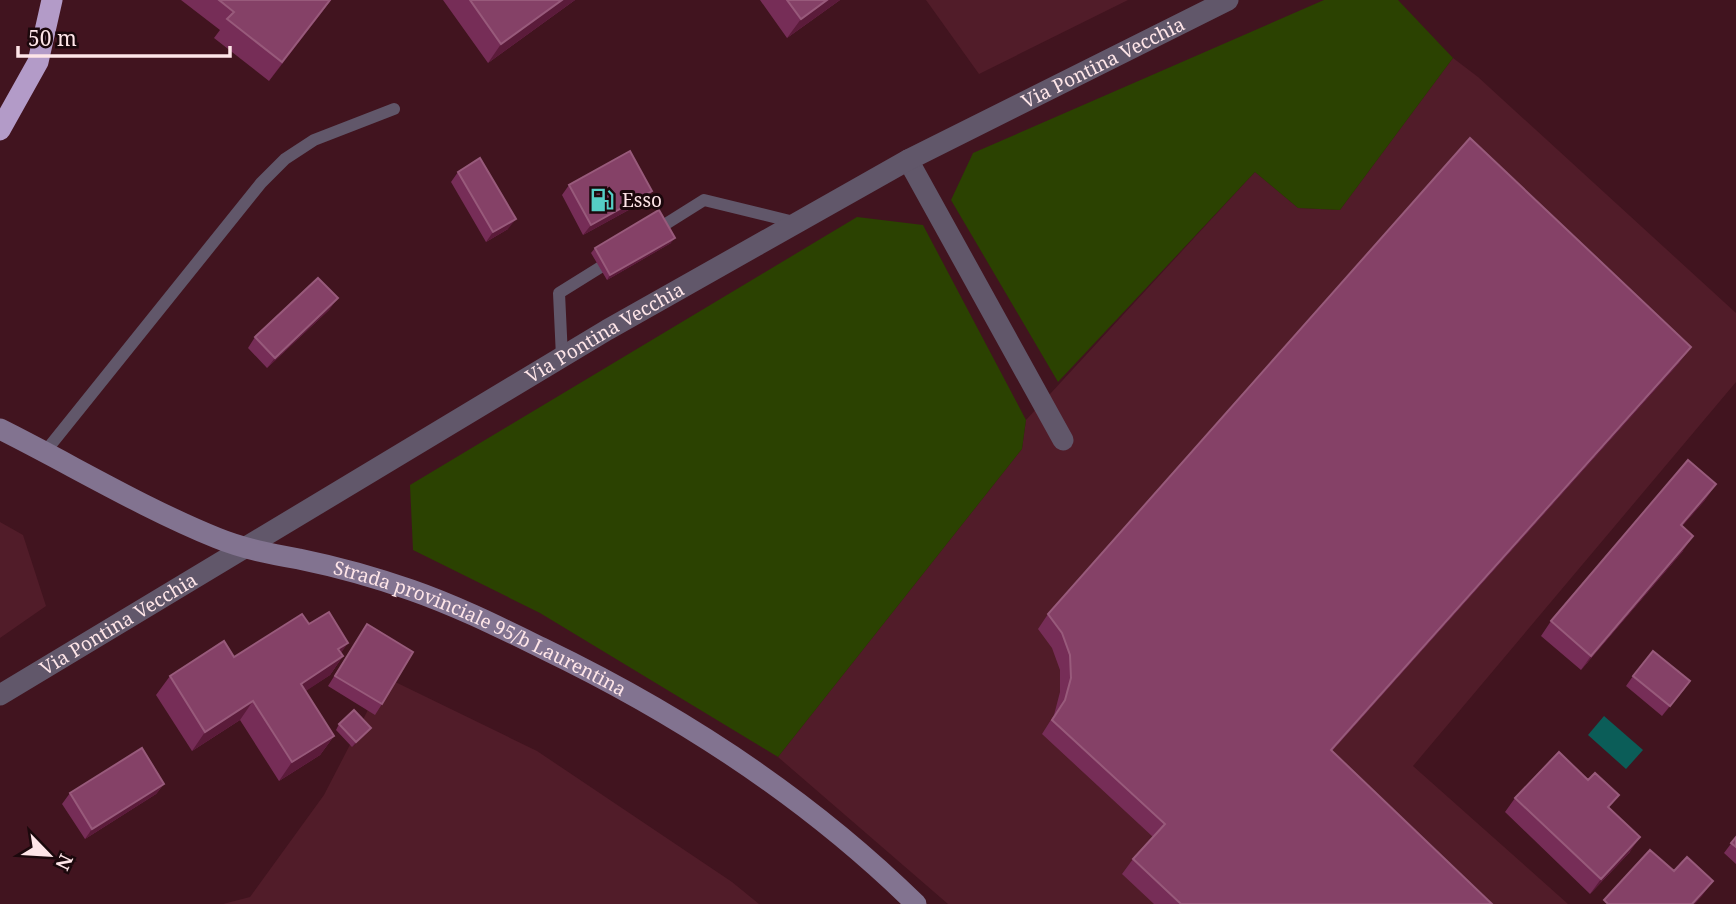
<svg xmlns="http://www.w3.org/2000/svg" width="1736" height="904" font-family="'Noto Serif',serif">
<rect width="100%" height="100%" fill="#41141f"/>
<!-- built -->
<path fill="#511c29" d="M926 0H1128L979 74Z
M1453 58 1478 77 1736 313V382L1413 766 1568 904H948L778 757 1022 449 1026 420 1255 172 1298 208 1340 210Z
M0 522 23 535 46 606 0 638Z
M385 677 537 751 732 882 759 904H223L250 897 324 795Z"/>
<!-- green -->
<path fill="#2b4201" d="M1324 0H1398L1453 58 1340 210 1298 208 1255 172 1058 382 951 200 973 153Z
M857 217 923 225 1026 420 1022 449 778 757 540 613 413 550 410 485Z"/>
<!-- water -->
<path fill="#0b5d58" d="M1604 716 1643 750 1626 769 1588 735Z"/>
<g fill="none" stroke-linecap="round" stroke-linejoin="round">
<!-- lane -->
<path stroke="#61576a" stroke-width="12" d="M653 232 704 200 798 223
M562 357 559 293 612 260
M45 452 261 183 285 159 314 140 394 109"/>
<!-- street -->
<g stroke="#61576a" stroke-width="21">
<path d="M908 160 1063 440"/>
<path id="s1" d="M0 695 607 330 908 160 1228 0"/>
</g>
<!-- secondary -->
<path stroke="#827390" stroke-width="21" id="s2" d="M0 429C72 465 143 508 217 538 244 549 271 554 299 559 338 567 374 577 411 590 457 606 499 627 542 648 679 714 807 797 916 904"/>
<!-- highway -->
<path stroke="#b39bc8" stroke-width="21" d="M0 130 38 62 52 0"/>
</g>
<!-- wall -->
<path fill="#762d57" d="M181 0H331L269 81 214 38 220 30Z
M443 0H575L488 63Z
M760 0H840L787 38Z
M458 172 508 229 486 242 451 182Z
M569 185 652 191 645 201 583 235 562 195Z
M671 243 607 280 591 253 595 248Z
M330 309 267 368 248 348 255 337Z
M1680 362 1332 751 1492 904H1154L1122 874 1133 859 1153 837 1042 734 1054 715 1060 692V670L1052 648 1038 629 1048 614Z
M1706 499 1682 526 1683 551 1581 670 1541 636 1551 621Z
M367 624 382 704 375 715 328 686Z
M341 653 343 656 330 675 305 691 334 736 320 755 279 781 240 720 192 751 156 695 170 676 234 657Z
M1633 676 1690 681 1662 716 1626 686Z
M339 724 371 728 367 733 352 747 336 730Z
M164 784 156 794 85 839 62 804 70 793Z
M1515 798 1610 809 1630 852 1590 894 1505 812Z
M1736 837V864L1724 853Z"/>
<!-- shaded-wall -->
<path fill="#5b1b3a" d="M330 0H331L326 7 269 81Z
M562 0H575L488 63 501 44Z
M827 0H840L787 38 801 19Z
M652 191 645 201 583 235 591 225Z
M516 219 508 229 486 242 493 232Z
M675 238 671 243 607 280 610 275Z
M338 298 330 309 267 368 275 358Z
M1691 347 1680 362 1320 764 1331 750Z
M1716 484 1706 499 1670 540 1681 525Z
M1693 536 1683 551 1581 670 1591 656Z
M348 643 335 662 343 656 330 675 288 703 301 684 338 649Z
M1690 681 1683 691 1662 716Z
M253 701 240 720 192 751 205 732Z
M371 728 367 733 352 747 356 742Z
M334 736 320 755 279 781 292 762Z
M164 784 156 794 85 839 92 829Z
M1640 837 1630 852 1590 894 1601 879Z
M1713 881 1702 896 1695 904H1692Z"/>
<!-- building -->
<path fill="#854167" stroke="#985a7b" stroke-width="2" d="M219 0H330L282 62 227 19 234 12Z
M470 0H562L501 44Z
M787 0H827L801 19Z
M1470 138 1691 347 1331 750 1492 904H1181L1133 859 1165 824 1052 720 1065 700 1071 678 1070 655 1062 633 1048 614Z
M630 151 652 191 591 225 569 185Z
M480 158 516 219 493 232 458 172Z
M659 210 675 238 610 275 595 248Z
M318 278 338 298 275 358 255 337Z
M1688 460 1716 484 1681 525 1693 536 1591 656 1551 621Z
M329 612 348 643 338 649 343 656 301 684 334 736 292 762 253 701 205 732 170 676 224 641 234 657 302 614 309 624Z
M367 624 413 652 382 704 335 676Z
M1653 651 1690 681 1670 706 1633 676Z
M354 710 371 728 356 742 339 724Z
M142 748 164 784 92 829 70 793Z
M1559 752 1588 780 1595 773 1619 795 1608 807 1640 837 1601 879 1515 798Z
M1736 837V847L1731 843Z
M1650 850 1674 871 1687 857 1713 881 1692 904H1608L1604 900Z"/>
<!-- icons -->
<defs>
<g id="fuel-bare" transform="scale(1.89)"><path d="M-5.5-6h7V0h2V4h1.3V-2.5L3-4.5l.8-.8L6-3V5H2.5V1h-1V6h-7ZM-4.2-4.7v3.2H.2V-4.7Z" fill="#55cec5" stroke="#1b080c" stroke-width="2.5" paint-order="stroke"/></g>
</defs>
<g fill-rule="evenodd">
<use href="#fuel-bare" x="602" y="200"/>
</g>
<g text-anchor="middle" stroke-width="6" stroke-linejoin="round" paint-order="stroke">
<!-- street labels -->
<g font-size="19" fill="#fee5e8" stroke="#1b080c">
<text dy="7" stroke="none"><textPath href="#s1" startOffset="1272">Via Pontina Vecchia</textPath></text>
<text dy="7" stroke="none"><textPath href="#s1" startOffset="705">Via Pontina Vecchia</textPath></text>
<text dy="7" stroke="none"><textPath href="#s1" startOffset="138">Via Pontina Vecchia</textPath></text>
<text dy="7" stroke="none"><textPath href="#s2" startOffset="522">Strada provinciale 95/b Laurentina</textPath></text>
</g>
<!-- poi labels -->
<g font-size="19" fill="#fee5e8" stroke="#1b080c" text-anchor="start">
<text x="622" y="207">Esso</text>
</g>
</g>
<!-- north arrow -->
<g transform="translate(49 855) rotate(115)" stroke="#1b080c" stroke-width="5" paint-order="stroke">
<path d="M0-5L12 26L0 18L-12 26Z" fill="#fee5e8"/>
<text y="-10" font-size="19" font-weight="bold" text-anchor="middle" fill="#fee5e8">N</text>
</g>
<!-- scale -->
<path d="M18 46v10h212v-10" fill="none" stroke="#fee5e8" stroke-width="3.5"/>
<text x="28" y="46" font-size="21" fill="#fee5e8" stroke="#1b080c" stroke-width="5" paint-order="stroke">50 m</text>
</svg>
